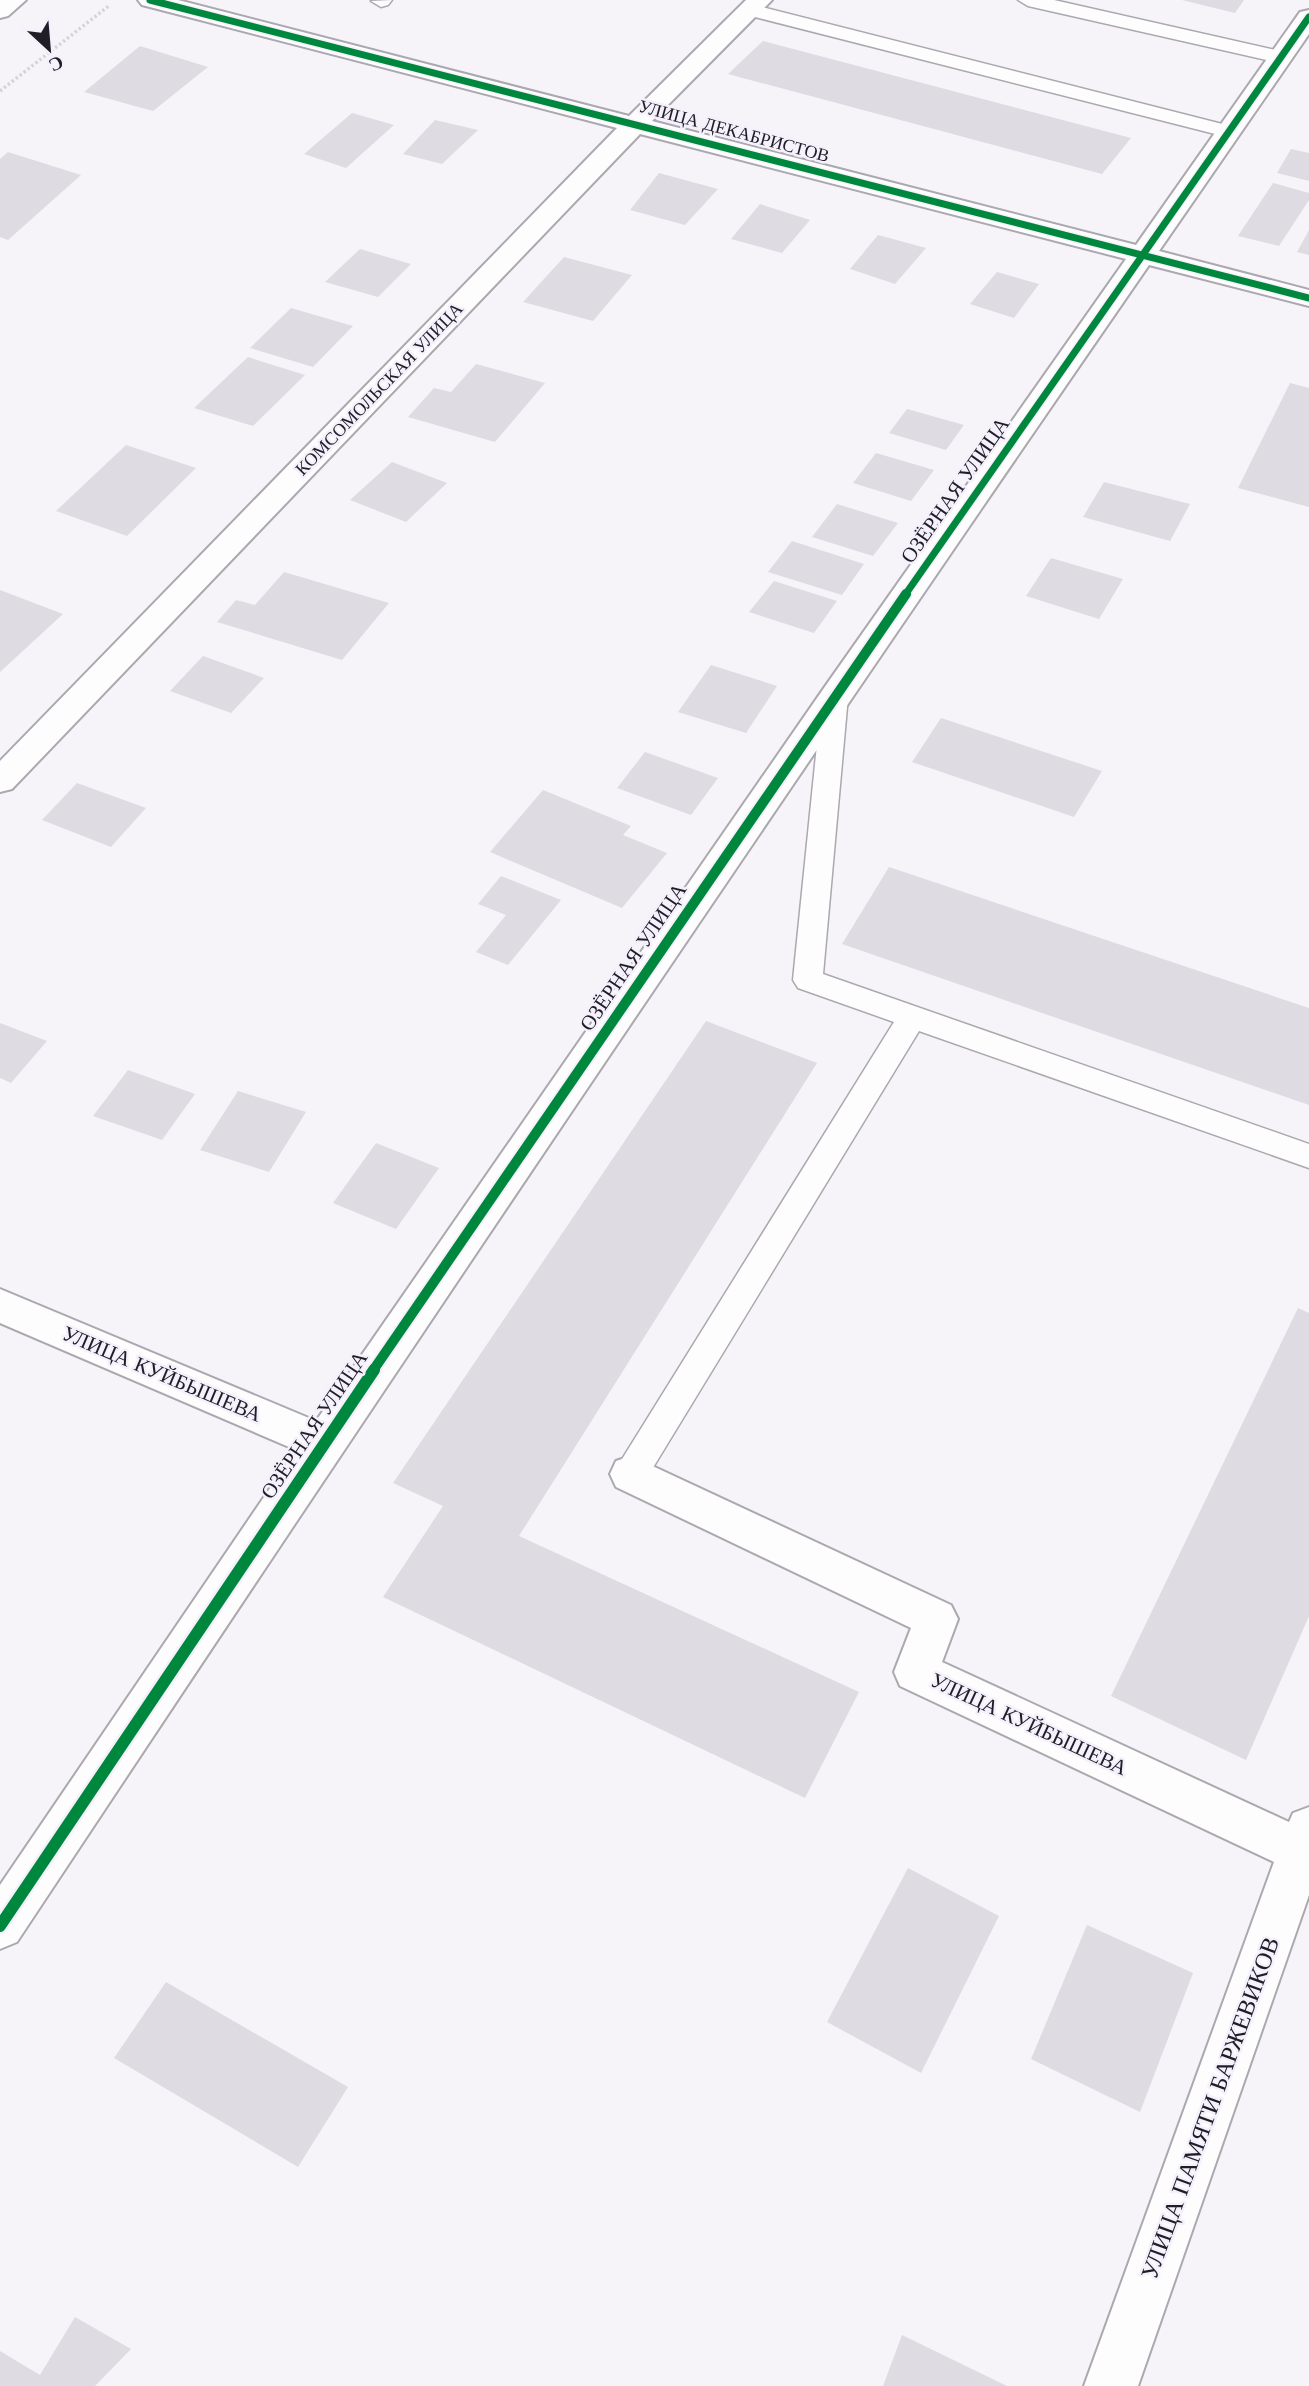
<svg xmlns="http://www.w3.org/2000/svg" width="1309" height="2386" font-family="'Libre Baskerville',serif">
<rect width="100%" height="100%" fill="#f6f4f9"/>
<!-- building -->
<path fill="#dedbe3" d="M1182 0H1244L1235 13Z
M763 41 1131 138 1102 174 728 74Z
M140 46 208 67 153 111 84 92Z
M352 113 394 125 346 168 304 154Z
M435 120 478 130 442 164 403 154Z
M1291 149 1309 153V181L1277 173Z
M8 152 81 175 8 240 0 237V159Z
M659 173 718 189 685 225 630 210Z
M1273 183 1309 193V200L1279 246 1238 236Z
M760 204 810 220 782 253 731 239Z
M1309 230V255L1297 252Z
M878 235 926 248 895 284 850 269Z
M360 249 411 264 378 297 325 282Z
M564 257 632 275 593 321 523 302Z
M997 272 1039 284 1014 318 970 304Z
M291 308 353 326 313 367 250 348Z
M248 357 305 375 253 426 194 408Z
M476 364 545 383 495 442 408 417 434 388 451 392Z
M1290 383 1309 388V507L1238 488Z
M907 409 964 425 946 450 889 433Z
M126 445 196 468 127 536 56 511Z
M876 453 934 470 911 501 853 483Z
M392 462 447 483 406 522 350 500Z
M1104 482 1190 504 1170 541 1083 517Z
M837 504 898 523 873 556 812 537Z
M792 541 864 564 842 595 768 572Z
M1051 558 1123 579 1099 619 1026 596Z
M284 572 389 603 342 660 217 622 236 600 255 605Z
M774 581 837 601 814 633 749 612Z
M0 590 63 614 0 672Z
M203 656 264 678 231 713 170 691Z
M711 665 777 686 746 733 678 712Z
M941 718 1102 771 1074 817 912 762Z
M645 752 718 778 691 815 617 788Z
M77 783 146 808 111 847 42 820Z
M543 790 631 826 623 835 667 853 622 908 490 852Z
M889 867 1309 1008V1105L842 944Z
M501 876 561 900 508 965 476 952 506 915 478 904Z
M706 1021 817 1063 519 1536 859 1692 805 1798 383 1597 443 1506 393 1483Z
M0 1023 47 1041 11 1083 0 1078Z
M128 1070 195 1094 162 1140 93 1116Z
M238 1091 306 1112 269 1172 200 1150Z
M376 1143 439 1168 396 1229 333 1203Z
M1298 1308 1309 1313V1616L1246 1760 1111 1696Z
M908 1868 999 1916 921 2073 827 2022Z
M1087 1925 1193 1973 1140 2112 1031 2059Z
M166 1982 348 2087 298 2167 114 2058Z
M75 2317 131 2349 95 2386H0V2351L40 2375Z
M902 2335 1007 2386H883Z"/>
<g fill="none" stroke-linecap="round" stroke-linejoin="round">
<!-- service casing -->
<g stroke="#aba8af" stroke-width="3">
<path id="service" d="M392 0 388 5 381 7 371 1Z
M1018 0H1054L1280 51 1287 53 1290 57 1287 61 1280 63 1028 6Z
M750 4 1234 127 1237 131 1234 135 1227 137 743 14 740 10 743 6Z
M835 687 844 690 848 696 823 974 1309 1144V1168L919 1031 643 1484 631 1489 619 1484 614 1474 619 1464 894 1022 798 988 793 980 822 696 826 690Z"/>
</g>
<!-- minor casing -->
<g stroke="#aba8af" stroke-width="4">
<path id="minor" d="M138 0H178L629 116 746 0H772L652 121 1136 245 1300 12 1309 10V34L1159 251 1309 290V306L1149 265C766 820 389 1380 17 1942L0 1949V1885L296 1450 0 1323V1289L316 1421 824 688 1126 259 640 134 12 789 0 792V761L617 128 142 5Z
M631 1456 951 1605 958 1619 942 1662 1289 1822 1293 1813 1309 1807V1895L1138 2386H1084L1274 1862 900 1686 894 1672 911 1628 616 1487 610 1474 616 1461Z"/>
</g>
<!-- secondary casing -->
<g stroke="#aba8af" stroke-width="4">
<path id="secondary" d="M0 0H26L8 16 0 18Z"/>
</g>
<!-- path -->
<path stroke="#d5d4d6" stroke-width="3.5" stroke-dasharray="2.5 2.5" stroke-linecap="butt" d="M0 91 110 5"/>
<!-- service -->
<use href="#service" fill="#fefdfe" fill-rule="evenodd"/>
<!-- minor -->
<use href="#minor" fill="#fefdfe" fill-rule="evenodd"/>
<!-- secondary -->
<use href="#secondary" fill="#fefdfe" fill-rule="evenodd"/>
<!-- cycleway-far2 casing -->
<g stroke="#f5f1fc" stroke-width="10">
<path id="cycleway-far2" d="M150 0 1309 298
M905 595 1309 17"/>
</g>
<!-- cycleway-far1 casing -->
<g stroke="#f5f1fc" stroke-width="14">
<path id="cycleway-far1" d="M372 1372 906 594"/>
</g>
<!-- cycleway casing -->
<g stroke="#f5f1fc" stroke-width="17">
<path id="cycleway" d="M0 1926 374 1370"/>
</g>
<!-- cycleway-far2 -->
<use href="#cycleway-far2" stroke="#00873e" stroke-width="7"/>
<!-- cycleway-far1 -->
<use href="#cycleway-far1" stroke="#00873e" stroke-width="10"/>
<!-- cycleway -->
<use href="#cycleway" stroke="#00873e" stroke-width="12"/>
</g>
<g text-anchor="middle" stroke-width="5" stroke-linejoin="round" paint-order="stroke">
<!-- far-street labels -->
<g font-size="18" fill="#201d26" stroke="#f5f1fc">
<text transform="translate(734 131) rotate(15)" y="6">УЛИЦА ДЕКАБРИСТОВ</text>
<text transform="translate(379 389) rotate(-46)" y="6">КОМСОМОЛЬСКАЯ УЛИЦА</text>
</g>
<!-- street labels -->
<g font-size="21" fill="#201d26" stroke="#f5f1fc">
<text transform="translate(955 490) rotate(-55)" y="7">ОЗЁРНАЯ УЛИЦА</text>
<text transform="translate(633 957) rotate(-56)" y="7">ОЗЁРНАЯ УЛИЦА</text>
<text transform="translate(162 1374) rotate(23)" y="7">УЛИЦА КУЙБЫШЕВА</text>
<text transform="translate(314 1425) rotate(-56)" y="7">ОЗЁРНАЯ УЛИЦА</text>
<text transform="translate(1029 1724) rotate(25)" y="7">УЛИЦА КУЙБЫШЕВА</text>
</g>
<!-- near-street labels -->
<g font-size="24" fill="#201d26" stroke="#f5f1fc">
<text transform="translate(1210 2108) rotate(-70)" y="8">УЛИЦА ПАМЯТИ БАРЖЕВИКОВ</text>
</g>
</g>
<!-- north arrow -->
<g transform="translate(49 49) rotate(154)" stroke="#f5f1fc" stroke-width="5" paint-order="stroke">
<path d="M0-5L12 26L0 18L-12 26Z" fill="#201d26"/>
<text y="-10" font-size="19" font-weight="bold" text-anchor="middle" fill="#201d26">С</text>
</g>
</svg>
